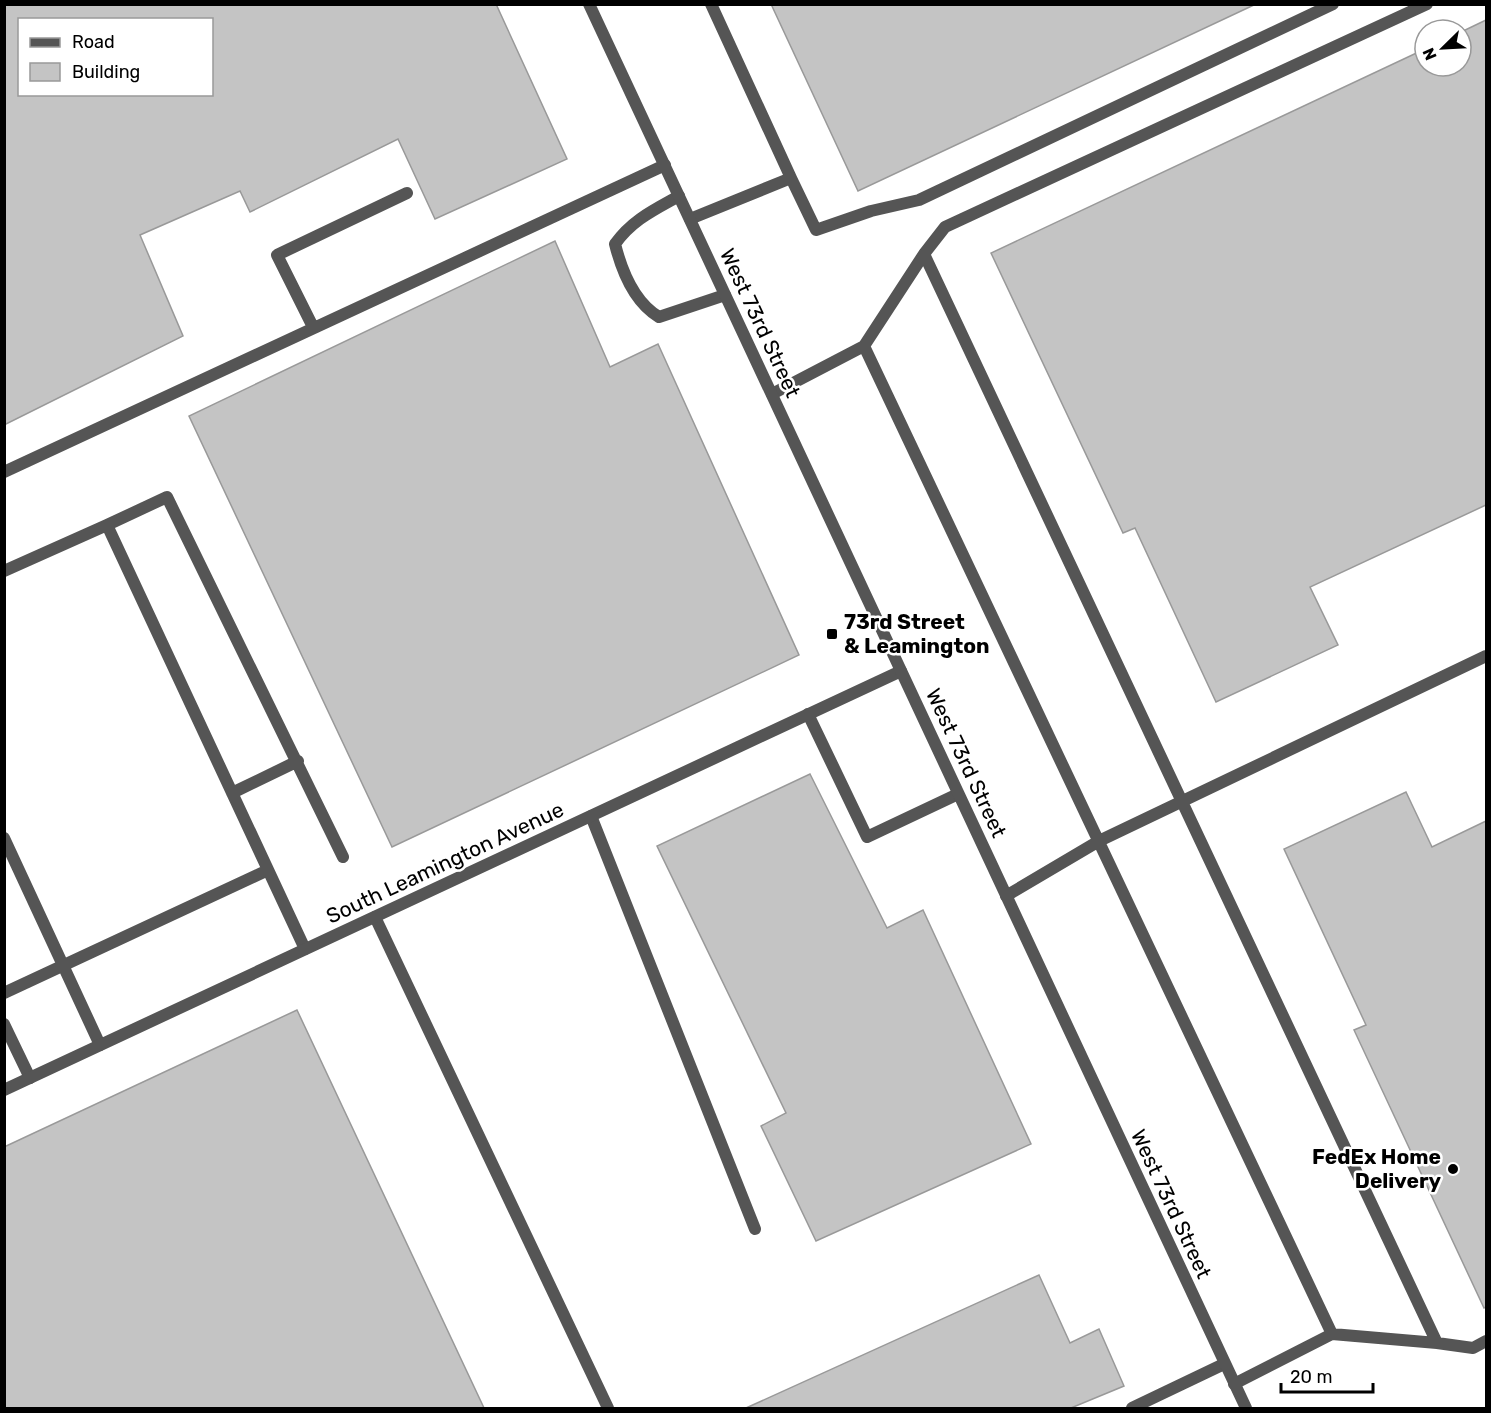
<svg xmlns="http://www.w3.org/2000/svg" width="1491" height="1413" font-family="Rubik,sans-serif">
<rect width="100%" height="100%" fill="#fff"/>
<!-- building -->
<path fill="#c4c4c4" stroke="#999" stroke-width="1.5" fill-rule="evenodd" d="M4 4H496L567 159 435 219 398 139 250 212 240 191 140 235 183 336 4 425ZM20 20H212V94H20Z
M771 4H1256L858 191Z
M1486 20V505L1310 587 1338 645 1216 702 1135 528 1123 533 991 253 1425 49V66H1461V32Z
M555 241 610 367 658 344 799 655 392 847 189 416Z
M810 774 887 928 923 910 1031 1144 816 1241 761 1126 786 1113 657 846Z
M1406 792 1432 847 1486 821V1307L1484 1308 1354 1030 1366 1025 1284 849Z
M297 1010 484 1408H4V1147Z
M1039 1275 1070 1343 1099 1329 1124 1386 1071 1408H746Z"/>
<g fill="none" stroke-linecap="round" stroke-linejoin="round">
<!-- service -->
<path stroke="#555" stroke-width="12" d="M711 4 791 178
M679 196C654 210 632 220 615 244 622 272 634 302 659 317L725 295
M690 219 791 178 816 230 871 211 919 200 1333 4
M924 254 1437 1343 1332 1334 1234 1384
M313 327 277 255 407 193
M864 346 1332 1334
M772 394 864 346 924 254 945 227 1427 4
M4 472 665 165
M4 571 107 525
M808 714 867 837 958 794
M232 793 298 761
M591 816 755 1229
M4 838 100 1045
M1006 896 1099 841 1486 656
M375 917 608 1408
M305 949 107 525 167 497 343 857
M4 993 268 870
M4 1024 30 1078
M1437 1343 1473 1348 1486 1341
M1132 1408 1224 1364"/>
<!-- minor -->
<path stroke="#555" stroke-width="12" d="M4 1090 901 671"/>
<!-- tertiary -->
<path stroke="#555" stroke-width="12" d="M589 4 1246 1408"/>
</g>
<!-- markers -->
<g fill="#000" stroke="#fff" stroke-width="2">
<rect x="826" y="628" width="12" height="12" rx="3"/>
<circle cx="1453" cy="1169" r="6"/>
</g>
<g text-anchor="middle" stroke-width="5" stroke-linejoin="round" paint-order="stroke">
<!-- street labels -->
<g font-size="21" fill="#000" stroke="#fff">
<text transform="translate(760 323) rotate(65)" y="7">West 73rd Street</text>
<text transform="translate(966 763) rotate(65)" y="7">West 73rd Street</text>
<text transform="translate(445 863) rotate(-25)" y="7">South Leamington Avenue</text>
<text transform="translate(1171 1204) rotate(65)" y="7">West 73rd Street</text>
</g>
<!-- poi labels -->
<g font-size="21" font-weight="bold" fill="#000" stroke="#fff" text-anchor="start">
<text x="844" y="629">73rd Street<tspan x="844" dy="24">&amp; Leamington</tspan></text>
<text x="1441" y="1164" text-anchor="end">FedEx Home<tspan x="1441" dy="24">Delivery</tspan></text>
</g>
</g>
<!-- border -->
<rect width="1491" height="1413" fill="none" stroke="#000000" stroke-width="12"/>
<!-- legend -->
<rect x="18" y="18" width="195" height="78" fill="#ffffff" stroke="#999999" stroke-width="1.5"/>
<rect x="30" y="38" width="30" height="9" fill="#555555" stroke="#999999" stroke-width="1.5"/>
<text x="72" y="48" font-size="18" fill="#000000">Road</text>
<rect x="30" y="63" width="30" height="18" fill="#c4c4c4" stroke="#999999" stroke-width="1.5"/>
<text x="72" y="78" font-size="18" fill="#000000">Building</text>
<!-- north arrow -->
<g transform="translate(1443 48) rotate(246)"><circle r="28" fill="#ffffff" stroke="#999999" stroke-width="1.5"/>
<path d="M0-4.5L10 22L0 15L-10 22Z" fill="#000000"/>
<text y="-9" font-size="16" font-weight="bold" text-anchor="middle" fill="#000000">N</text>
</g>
<!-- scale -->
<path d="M1281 1383v9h92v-9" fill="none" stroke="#000000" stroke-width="3"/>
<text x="1290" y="1383" font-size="18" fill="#000000" stroke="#ffffff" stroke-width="4.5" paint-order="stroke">20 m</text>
</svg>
